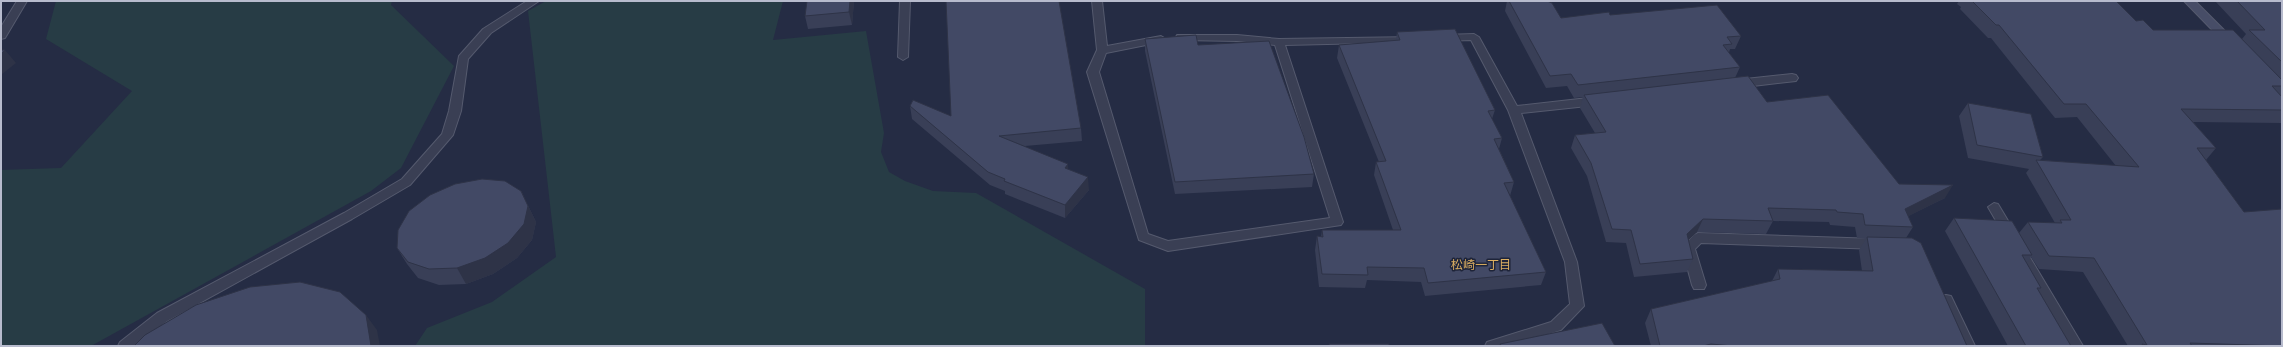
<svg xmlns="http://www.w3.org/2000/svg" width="2283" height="347" font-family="'PT Sans','Noto Sans JP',sans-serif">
<rect width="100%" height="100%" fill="#252c44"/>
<!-- green -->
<path fill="#273c45" d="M56 1H392L391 5 454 66 401 168 371 191 91 346H1V170L61 168 132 91 46 39Z
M546 1H783L773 40 866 31 884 133 881 152 889 172 905 181 933 191 976 193 1145 289V346H415L427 328 492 302 556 257 528 11Z"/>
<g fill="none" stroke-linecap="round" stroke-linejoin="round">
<!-- lane casing -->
<g stroke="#555a6e" stroke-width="2">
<path id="lane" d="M527 1H539L491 33 468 59 461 111 453 135 410 185 352 219 167 321 135 346H118L120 342 157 313 344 213 402 179 442 134 449 111 459 56 483 29Z"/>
</g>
<!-- street casing -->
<g stroke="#555a6e" stroke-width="2">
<path id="street" d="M17 1H27L5 38 1 39V27Z
M900 1H910L908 57 903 60 898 57Z
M1092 1H1102L1107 46 1161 36 1166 39 1161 42 1106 53 1099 72 1148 234 1168 241 1330 218 1275 45 1237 41 1181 40 1177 39 1176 37 1177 35H1237L1279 39 1416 37 1417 39 1412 42 1285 45 1343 222 1341 225 1168 251 1139 240 1087 72 1097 50Z
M1474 34 1479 37 1517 106 1597 97 1603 101 1597 105 1521 113 1577 262 1584 306 1561 330 1509 346H1485L1487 342 1551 322 1570 304 1565 262 1508 110 1471 40 1443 41 1438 38 1443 35Z
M1792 74 1796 75 1798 78 1796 81 1736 88 1730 84 1736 80Z
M1994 203 1998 204 2083 346H2069L1988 207Z
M1698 233 1878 239 1882 241 1884 244 1882 247 1878 249 1701 243 1695 249 1706 285 1704 289H1694L1692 285 1682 248 1694 235Z
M1946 295 1951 296 1975 346H1961L1939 300 1941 296Z"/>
</g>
<!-- secondary casing -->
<g stroke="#555a6e" stroke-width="2">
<path id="secondary" d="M2184 1H2195L2233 39 2234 41 2233 43H2225Z"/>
</g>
<!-- lane -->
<use href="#lane" fill="#3a3f54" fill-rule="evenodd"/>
<!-- street -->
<use href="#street" fill="#3a3f54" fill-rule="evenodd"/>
<!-- secondary -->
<use href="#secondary" fill="#474d67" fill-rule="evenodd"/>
</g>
<!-- wall -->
<path fill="#393f57" d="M854 1 852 25 808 29 805 16Z
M1507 1H1509L1561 18 1610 15 1741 36 1735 49H1730L1729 53 1740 67 1735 78 1767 102 1899 184 1945 198 1908 216 1913 227 1906 238 1967 346H1651L1645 323 1651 309 1772 281 1778 269 1862 271 1859 250 1866 239 1857 238 1855 227 1830 225 1829 222 1773 221 1766 234 1697 232 1688 240 1693 259 1687 272 1634 277 1626 243 1606 242 1587 176 1571 148 1575 135 1595 133 1580 108 1583 97 1574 98 1567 86 1546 88 1505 11Z
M1959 1H1972L2136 21 2153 30 2242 39 2246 34 2215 1H2282V94L2281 95 2282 97V123L2193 122 2216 148 2206 160 2282 346H2128L2083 272 2039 269 2031 257 2027 263 2041 288 2039 291 2071 346H2008L1945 231 1954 218 2019 233 2028 222 2055 223 2026 173 2029 169 1968 158 1959 116 1968 103 2043 157 2040 160 2116 166 2077 117 2055 118 1991 38H1988L1960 9 1961 7 1957 4Z
M1397 32 1495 110 1492 119 1502 138 1499 149 1514 182 1510 196 1546 272 1541 285 1425 296 1421 282 1367 280 1365 288 1319 287 1315 250 1317 236 1321 237 1322 230H1393L1374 175 1376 162H1379L1337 58 1339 45 1396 40Z
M1145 39 1198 45 1314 174 1312 187 1175 194 1145 51Z
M910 106 951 116 1081 128 1082 141 1025 146 1068 169 1089 190 1065 218 1005 194V191L990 185 912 119Z
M521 191 536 222 532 240 517 258 493 274 466 284 439 285 418 278 407 264 397 248Z"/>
<!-- shaded-wall -->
<path fill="#2e3347" d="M850 1H854L852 25 849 12Z
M5 50 16 63 1 75V54Z
M1068 164 1069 177 1065 168Z
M1088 177 1089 190 1065 218V205Z
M1953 185 1945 198 1897 222 1905 209Z
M521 191 536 222 532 240 517 258 493 274 466 284 457 268Z
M1703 219 1697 232 1681 247 1687 234Z
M366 315 377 330 380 346H371Z"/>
<!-- building -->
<path fill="#424965" stroke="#2e3347" d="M807 1H850L849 12 805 16Z
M946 1H1059L1081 128 999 136 1068 164 1065 168 1088 177 1065 205 1004 181 1005 179 988 172 910 106 913 100 951 116Z
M1509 1H1547L1552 3 1561 18 1609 12 1610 15 1717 5 1741 36 1727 37 1732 44 1723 45 1740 67 1578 85 1571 74 1550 76Z
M1972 1H2116L2136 21 2143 20 2153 30H2233L2282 80V86H2272L2282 97V110L2181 109 2216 148H2197L2244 212 2282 209V346L2190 343 2192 346H2143L2142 344 2147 345 2094 258 2049 256 2028 222 2062 223 2060 220H2071L2036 160 2139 167 2086 104H2064L1999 25H1996Z
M2237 1H2282V62L2249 30H2265Z
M1455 29 1495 110 1488 111 1502 138 1494 139 1514 182 1504 183 1546 272 1428 283 1424 268 1367 267 1368 275 1322 274 1317 236 1323 237 1322 230H1401L1376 162 1386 161 1339 45 1400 40 1397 32Z
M1196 35 1198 45 1269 41 1304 137 1314 174 1175 182 1145 39Z
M1 50H5L1 54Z
M1748 76 1767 102 1828 95 1899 184 1953 185 1905 209 1913 227 1865 225 1863 214 1837 212 1836 210 1768 208 1773 221 1703 219 1687 234 1693 259 1640 264 1631 230 1612 229 1591 163 1575 135 1606 132 1584 95Z
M1968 103 2031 114 2043 157 1977 145Z
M482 179 505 181 521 191 528 206 524 224 508 243 485 258 457 268 429 269 408 262 397 248 398 230 409 211 430 195 455 184Z
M1954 218 2012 221 2032 255H2022L2041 288H2037L2071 346H2026Z
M1867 237 1912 238 1921 243 1967 346H1733L1711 344 1703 346H1660L1651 309 1780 279 1778 269 1873 271Z
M300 282 340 292 366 315 371 346H134L145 335 196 305 250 287Z
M1602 323 1615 346H1501L1500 344Z
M1329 344H1389V346H1330Z"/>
<g text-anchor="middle" stroke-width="3" stroke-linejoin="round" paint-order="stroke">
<!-- neighbourhood labels -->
<g font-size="12" fill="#ddb062" stroke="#1e2439">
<text x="1481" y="269">松崎一丁目</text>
</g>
</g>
<!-- border -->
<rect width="2283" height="347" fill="none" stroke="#b7bbcd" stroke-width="4"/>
</svg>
